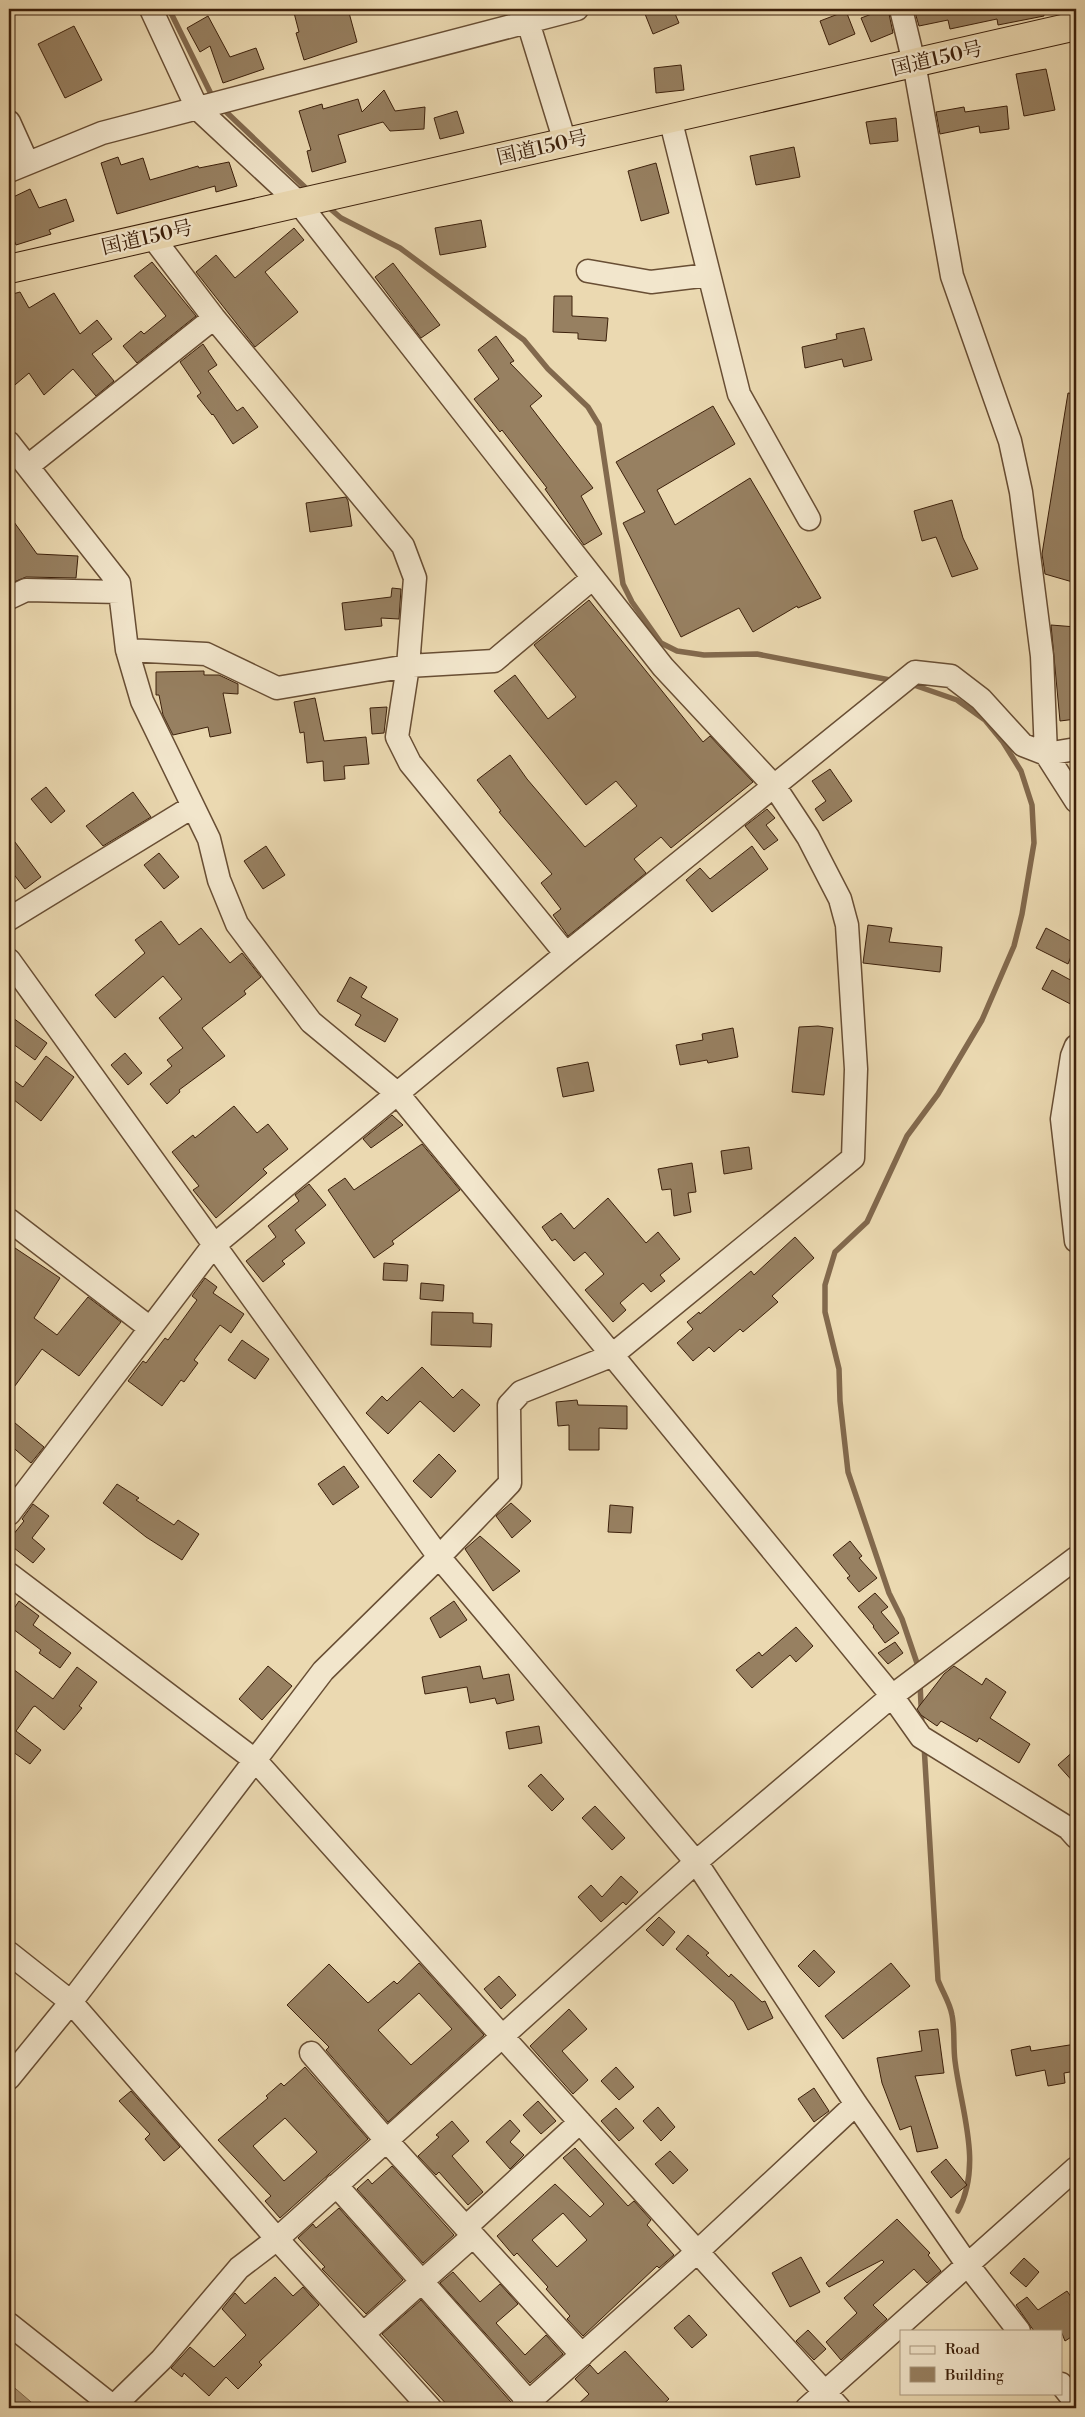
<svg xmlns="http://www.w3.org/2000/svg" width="1085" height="2417" font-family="'Libre Bodoni','Noto Serif JP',serif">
<rect width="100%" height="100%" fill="#ebd9b1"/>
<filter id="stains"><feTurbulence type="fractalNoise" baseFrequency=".004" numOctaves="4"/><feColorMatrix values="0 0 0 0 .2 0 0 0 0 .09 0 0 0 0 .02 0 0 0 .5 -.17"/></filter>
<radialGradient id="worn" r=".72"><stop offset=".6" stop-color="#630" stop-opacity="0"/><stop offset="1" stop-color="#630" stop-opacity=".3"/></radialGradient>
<!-- water -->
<path fill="#b09a79" stroke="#82694d" d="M9 2383 38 2408H9Z"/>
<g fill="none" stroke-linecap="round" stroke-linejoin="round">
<!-- stream -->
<path stroke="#82694d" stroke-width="5.5" d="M169 9 213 98
M221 107 310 192
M327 206 341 218 400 248 524 340 548 369 588 407 599 425 623 584 632 602 661 643 677 651 704 655 757 654 895 681
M911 684 957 700 985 720 1003 742 1021 771 1032 805 1034 843 1022 914 1014 946 982 1020 938 1094 907 1136 867 1222 835 1252 825 1285V1312L839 1369 840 1401 848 1472 889 1593 902 1619 919 1669
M920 1683 922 1726
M924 1745 938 1980C942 1991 950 2003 952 2015 955 2030 953 2046 955 2061 961 2110 983 2165 958 2211"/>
</g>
<!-- building -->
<path fill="#978061" stroke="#3c200b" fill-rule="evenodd" d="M293 9H348L357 42 304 60 296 33 299 32Z
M643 9H673L679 23 653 34Z
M885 9H888L893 33 871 42 861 18Z
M914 9H1043L1044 16 998 25 997 19 950 29 948 20 919 26Z
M846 11 855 34 829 45 820 21Z
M208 16 230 57 256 48 264 69 223 83 210 46 200 52 187 28Z
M74 26 102 80 65 98 38 44Z
M681 65 684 90 656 93 654 68Z
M1046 69 1055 110 1024 116 1016 74Z
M384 90 395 111 425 107 424 129 390 131 383 122 338 135 346 162 312 172 307 151 311 150 299 111 322 104 323 109 358 99 362 112Z
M1007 106 1009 129 980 133 979 126 940 134 936 112 964 107 965 112Z
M457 111 464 133 440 139 434 118Z
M896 118 898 141 870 144 866 122Z
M794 147 800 177 756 185 750 156Z
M118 157 121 165 143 158 150 180 198 166 199 168 229 162 237 186 216 192 215 186 117 214 101 163Z
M656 163 669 213 641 221 628 171Z
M30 189 39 208 66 199 74 221 49 230 51 234 16 245 9 227V199Z
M481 220 486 247 440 255 435 228Z
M294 228 304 240 265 272 298 312 255 347 196 272 216 255 235 278Z
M152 262 196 316 137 363 123 346 141 331 144 334 166 316 134 276Z
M393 263 440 325 421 338 375 277Z
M20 292 29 308 54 293 80 334 97 320 112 339 92 354 114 381 96 396 73 369 44 395 29 373 9 390V295Z
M554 296H572V316L608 318 606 341 578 339V333L553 332Z
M864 328 872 360 844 367 842 359 805 368 802 347 837 339 836 334Z
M496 336 514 361 510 363 542 396 530 406 593 488 581 496 602 534 584 545 545 489 547 488 502 430 500 432 474 399 499 379 478 350Z
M203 344 217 365 208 371 237 411 243 407 258 427 233 444 213 414 212 415 197 396 201 393 180 362Z
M1068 393 1076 394V583L1045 574 1042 554Z
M713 406 735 444 657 490 675 525 750 478 821 598 798 608 797 606 753 632 739 608 681 637 623 523 645 512 616 462Z
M346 497 348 501 352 526 310 532 306 503Z
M952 500 963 538 978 569 952 577 936 537 922 541 914 511Z
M9 515 37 554 78 556 76 578 26 577 9 584Z
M392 588 401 589 399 619 381 618 382 626 345 630 342 603 391 597Z
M589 600 703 742 710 736 753 782 671 848 661 837 634 859 646 873 568 936 553 915 561 909 541 883 552 874 499 812 501 811 477 780 510 755 527 779 585 847 637 806 616 781 586 805 494 691 515 675 548 719 576 697 534 645Z
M1051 625 1076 627V719L1060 721Z
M204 671V675H219L238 684V694L223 693 231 733 210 737 208 727 173 735 163 715 159 695H156V672Z
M315 698 324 741 366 737 369 764 344 766 345 779 324 781 323 761 307 763 304 732 300 733 294 702Z
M387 707 384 733 372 734 370 708Z
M830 769 852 801 823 821 815 809 826 801 812 781Z
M46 787 65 811 51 823 31 799Z
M133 792 151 817 103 846 86 826Z
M767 809 775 818 766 825 778 840 764 850 745 826Z
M9 834 41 877 25 889 9 868Z
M266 846 285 875 263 889 244 861Z
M752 846 768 869 712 912 686 880 700 868 710 879Z
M159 853 179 877 164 889 144 865Z
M161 921 179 945 201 928 230 963 242 953 261 977 244 991 246 994 202 1028 225 1056 179 1090 180 1092 167 1104 150 1084 172 1066 167 1060 183 1048 159 1018 182 999 163 976 115 1018 95 995 145 953 135 940Z
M868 925 892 928 889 942 942 947 940 972 863 963Z
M1046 928 1076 944 1068 964 1036 948Z
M1052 970 1076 983V1007L1042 989Z
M350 977 367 987 361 997 398 1019 385 1042 355 1025 361 1015 337 1001Z
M9 1015 47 1043 35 1060 9 1041Z
M818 1026 833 1028 824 1095 792 1092 799 1027Z
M733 1028 738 1057 708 1063 707 1060 680 1065 676 1045 703 1040 702 1034Z
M125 1053 142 1073 128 1085 111 1065Z
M46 1056 74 1077 41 1121 9 1096V1077L23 1087Z
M588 1062 594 1091 563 1097 557 1068Z
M234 1106 257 1133 268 1124 288 1149 263 1169 267 1173 216 1218 193 1190 199 1186 172 1152 193 1135 195 1138Z
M392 1115 403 1125 371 1148 363 1139Z
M422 1144 460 1190 392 1241 394 1244 374 1258 328 1190 345 1178 354 1190Z
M749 1147 752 1169 724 1174 721 1151Z
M692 1163 696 1192 688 1193 691 1212 674 1216 671 1189 662 1190 658 1169Z
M309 1184 326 1205 295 1230 305 1243 282 1261 285 1264 263 1282 246 1261 276 1237 268 1226 299 1201 295 1195Z
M608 1198 646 1243 658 1232 680 1259 660 1275 665 1281 651 1292 643 1283 620 1303 626 1310 613 1322 585 1290 604 1274 585 1252 574 1261 555 1239 552 1241 542 1227 561 1213 574 1229Z
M795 1237 814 1258 772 1296 778 1302 743 1332 740 1329 714 1352 709 1347 693 1361 677 1343 693 1329 687 1322 699 1312 700 1314 751 1271 754 1275Z
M9 1244 60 1278 34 1318 57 1335 88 1297 121 1322 79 1376 42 1349 9 1394Z
M384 1263 408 1265 407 1281 383 1280Z
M205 1278 217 1287 213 1293 244 1314 231 1333 220 1325 194 1360 198 1363 184 1382 181 1380 162 1406 128 1381 143 1361 146 1363 165 1338 168 1340 197 1300 192 1296Z
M421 1283 444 1285 443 1301 420 1299Z
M432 1312 473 1313V1323L492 1324 491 1347 431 1345Z
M242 1340 269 1359 255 1379 228 1360Z
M422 1367 453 1398 462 1389 480 1405 454 1432 420 1401 388 1434 366 1413 382 1396 387 1401Z
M577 1400 578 1405 627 1406V1429L599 1428V1450H569V1425L558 1426 556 1402Z
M9 1418 44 1447 31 1463 9 1444Z
M439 1454 456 1471 431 1498 413 1481Z
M344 1466 359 1487 333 1505 318 1484Z
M117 1484 139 1498 136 1500 174 1525 178 1520 199 1534 182 1560 146 1537 103 1503Z
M511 1503 531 1521 512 1538 496 1516Z
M33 1504 49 1516 32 1538 45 1549 33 1563 9 1544V1540L24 1521 22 1519Z
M610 1505 633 1507 631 1533 608 1532Z
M480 1536 520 1571 493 1591 465 1549Z
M850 1541 862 1556 859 1558 877 1578 859 1592 847 1578 850 1576 833 1555Z
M875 1593 888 1607 881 1612 899 1633 885 1643 873 1627 874 1626 858 1607Z
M19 1601 39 1616 33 1625 71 1653 60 1668 39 1653 41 1650 9 1626V1616Z
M454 1601 467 1620 440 1638 430 1618Z
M796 1627 813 1646 796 1662 790 1655 752 1688 736 1670 759 1652 762 1656Z
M895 1642 903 1653 888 1664 878 1653Z
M9 1666 53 1699 77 1667 97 1682 79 1706 82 1708 64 1730 35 1706 33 1707 16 1731 41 1750 30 1764 9 1749Z
M268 1666 292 1686 262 1720 239 1699Z
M480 1666 483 1679 509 1674 514 1700 497 1704 495 1698 470 1703 467 1687 425 1694 422 1677Z
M954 1666 982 1685 986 1678 1006 1692 990 1718 1030 1744 1019 1763 979 1738 977 1742 941 1721 937 1726 921 1715 917 1709 944 1674Z
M539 1726 542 1743 509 1749 506 1732Z
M1076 1749V1785L1058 1765Z
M541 1774 564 1799 552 1811 528 1786Z
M595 1806 625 1838 612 1850 582 1818Z
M621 1876 638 1892 626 1905 623 1902 601 1922 578 1897 591 1885 602 1897Z
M659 1917 675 1932 663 1946 646 1930Z
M688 1935 709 1953 706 1955 729 1977 731 1974 762 2002 765 2001 773 2018 748 2030 734 2002 676 1949Z
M814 1950 835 1972 819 1987 798 1966Z
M419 1963 484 2035 388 2122 326 2050 329 2047 287 2005 329 1964 368 2003 394 1981 397 1984ZM419 1993 452 2029 411 2065 378 2030Z
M891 1963 910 1986 843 2039 825 2016Z
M499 1976 516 1995 501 2009 484 1989Z
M569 2009 587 2029 562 2051 588 2080 573 2094 530 2046Z
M938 2029 944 2073 915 2076 938 2148 917 2152 911 2126 900 2130 882 2083 877 2058 922 2051 919 2031Z
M1076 2044V2071L1064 2073 1065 2083 1048 2086 1045 2070 1016 2076 1011 2050 1030 2046 1031 2051Z
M305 2067 368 2139 280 2218 265 2201 271 2196 218 2140 268 2098 266 2096 281 2083 284 2086ZM285 2118 317 2152 284 2181 253 2146Z
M616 2067 634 2087 619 2100 601 2081Z
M814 2088 829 2111 814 2122 798 2099Z
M131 2091 180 2147 164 2161 145 2139 150 2134 119 2101Z
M538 2101 556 2121 541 2134 523 2115Z
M658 2107 675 2127 661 2141 643 2121Z
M616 2108 634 2128 619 2141 601 2121Z
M510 2120 520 2131 510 2142 524 2155 510 2169 486 2142Z
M452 2121 469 2141 452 2156 483 2192 468 2205 439 2172 436 2175 418 2156 439 2137 436 2135Z
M575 2148 628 2206 634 2201 651 2220 647 2225 674 2255 659 2268 657 2266 583 2336 567 2319 570 2316 546 2289 548 2287 517 2253 514 2256 497 2236 555 2184 590 2217 604 2204 563 2158ZM563 2213 587 2240 557 2267 532 2240Z
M670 2151 688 2170 673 2184 655 2164Z
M946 2159 967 2185 951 2198 931 2172Z
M392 2166 454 2235 423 2263 357 2189 368 2179 372 2184Z
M339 2208 403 2280 366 2314 322 2269 325 2267 298 2238 313 2224 316 2228Z
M897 2219 930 2253 928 2255 941 2271 927 2283 914 2269 873 2305 887 2319 841 2360 826 2342 857 2313 844 2298 884 2262 882 2260 829 2287 826 2283Z
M801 2257 820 2292 790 2307 772 2273Z
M1024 2258 1039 2272 1026 2287 1010 2273Z
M453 2272 480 2302 500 2284 518 2304 496 2323 525 2355 546 2335 563 2354 530 2383 440 2283Z
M275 2277 293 2296 303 2287 319 2305 259 2362 262 2365 238 2389 226 2377 209 2396 184 2373 182 2377 171 2368 190 2347 214 2367 246 2335 222 2309 235 2293 245 2304Z
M1067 2291 1076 2304V2334L1065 2341 1061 2331H1034L1016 2305 1027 2297 1038 2310Z
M421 2300 511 2402 509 2408H450L382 2334Z
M689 2315 707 2335 692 2348 674 2328Z
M808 2330 826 2349 814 2360 796 2341Z
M625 2351 669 2399 659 2408H574L589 2394 575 2379 590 2365 598 2374Z"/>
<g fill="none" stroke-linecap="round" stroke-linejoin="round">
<!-- minor casing -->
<g stroke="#684e34" stroke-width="25">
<path id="minor" d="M524 9 565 142
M901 9 914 63 952 276 1010 441 1021 492 1042 656 1046 754 1076 801
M670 118 739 394 809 519
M9 122 27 162
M9 171 102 133 577 9
M151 235 214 318 403 546 415 578 408 666 397 737 410 763 566 954
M588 271 651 282 709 275
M9 443 119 583 127 650 142 701 209 839 219 880 237 924 311 1022 398 1094 892 1696 921 1737 1068 1828 1076 1837
M28 466 214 318
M9 598 26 590 120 592
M127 650 206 654 277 688 408 666 494 661 593 578
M9 919 192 807
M9 960 439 1557 696 1862 856 2104 967 2264 1019 2331
M1076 1046 1072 1056 1062 1119 1076 1241
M9 1220 150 1328
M9 1514 213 1246 566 954 915 672 951 676 981 699 1023 745 1046 754 1076 749
M9 1574 256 1761 502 2036 839 2408
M9 1953 71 2002 277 2239 430 2408
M311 2053 386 2140 582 2355
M9 2078 71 2002 323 1671 439 1557 510 1483 509 1405 521 1392 611 1356 853 1158 856 1069 847 925 840 899 808 837 775 787 663 667 298 202 197 108 151 9
M336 2185 529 2402
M466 2227 580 2122
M9 2324 115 2408
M363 2334 473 2236
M1061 2384 1076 2403
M113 2407 161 2360 239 2268 277 2239 696 1862 892 1696 1076 1558
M522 2408 698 2251 856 2104
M807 2408 1076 2168"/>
</g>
<!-- highway casing -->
<g stroke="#3c200b" stroke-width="30">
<path id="highway" d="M9 269 1076 26"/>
</g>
<!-- minor -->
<use href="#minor" stroke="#f2e6cc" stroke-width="22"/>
<!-- highway -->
<use href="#highway" stroke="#ebd9b1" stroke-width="28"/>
</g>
<g text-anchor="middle" stroke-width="4.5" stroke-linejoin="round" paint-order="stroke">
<!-- street labels -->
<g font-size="20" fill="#3c200b" stroke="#f2e6cc">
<text transform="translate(937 58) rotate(-13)" y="7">国道150号</text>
<text transform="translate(542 147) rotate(-13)" y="7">国道150号</text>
<text transform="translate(147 237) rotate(-13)" y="7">国道150号</text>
</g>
</g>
<!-- margin -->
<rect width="1085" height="2417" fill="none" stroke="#ebd9b1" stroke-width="30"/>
<rect x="10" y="10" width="1065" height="2397" fill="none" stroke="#3c200b" stroke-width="2.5"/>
<rect x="15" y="15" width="1055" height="2387" fill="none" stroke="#3c200b"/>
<!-- legend -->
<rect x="900" y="2330" width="162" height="65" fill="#f2e6cc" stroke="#a9977f"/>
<rect x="910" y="2346" width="25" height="8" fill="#f2e6cc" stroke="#a9977f"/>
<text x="945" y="2354" font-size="15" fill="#3c200b">Road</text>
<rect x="910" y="2367" width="25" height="15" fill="#978061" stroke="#a9977f"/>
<text x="945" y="2380" font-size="15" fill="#3c200b">Building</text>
<rect width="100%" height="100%" filter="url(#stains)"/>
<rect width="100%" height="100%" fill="url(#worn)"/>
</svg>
